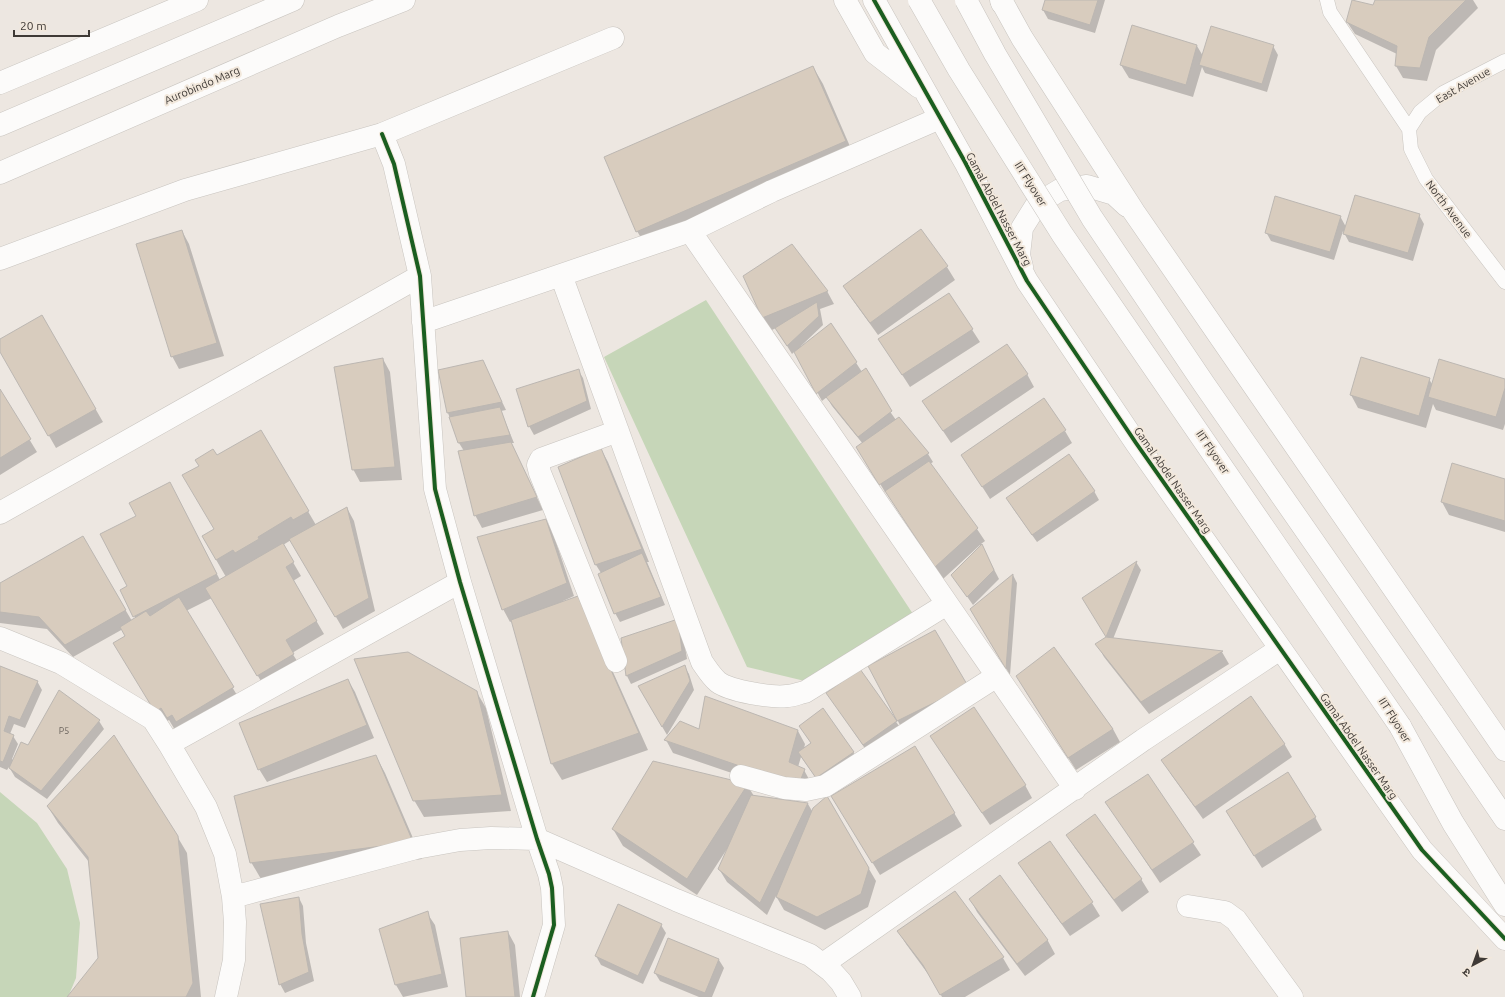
<svg xmlns="http://www.w3.org/2000/svg" width="1505" height="997" font-family="Ubuntu,'Noto Sans Devanagari',sans-serif">
<rect width="100%" height="100%" fill="#ede7e1"/>
<!-- green -->
<path fill="#c6d6b8" d="M706 300 913 614 809 682 747 667 604 357Z
M0 792 37 823 67 869 80 923 76 978 68 997H0Z"/>
<!-- shadow -->
<path fill="#0003" d="M1046 0H1105L1095 33 1048 19 1043 10Z
M1376 0H1473L1478 8 1436 50 1427 81 1403 78 1396 66 1397 54 1355 34 1347 22 1374 6Z
M1133 26 1197 46 1203 56 1273 46 1278 55 1267 92 1205 73 1202 67 1193 97 1129 78 1121 65Z
M813 67 823 84 855 158 647 248 637 231Z
M1419 215 1424 224 1413 261 1349 242 1343 231 1334 260 1271 241 1266 232 1340 216 1346 227Z
M921 230 947 267 955 280 878 335 852 299 844 286Z
M182 231 189 244 224 356 179 369 172 356Z
M744 276 827 291 834 304 820 309 823 325 801 346 802 347 831 324 862 372 896 420 928 454 933 462 930 464 977 529 985 541 981 544 999 579 973 605 952 575 981 547 980 545 943 579 887 491 885 492 858 447 863 444 832 406 827 397 822 401 795 351 792 354 776 328 770 331 763 318Z
M949 294 980 342 910 387 879 339Z
M42 316 103 422 56 448 0 350V340Z
M383 359 390 372 402 480 360 482 353 469Z
M487 370 506 410 501 411 514 443H511L543 510 482 528 475 515 464 451 459 443 448 413 439 371Z
M578 370 583 378 591 409 534 435 529 426Z
M1027 374 1034 387 951 443 923 401Z
M1429 379 1432 384 1505 380V424L1503 430 1436 410 1433 404 1426 428 1358 408 1351 395Z
M0 391 37 452 0 475Z
M261 431 316 525 347 508 354 521 375 611 343 629 291 540 283 545 301 576 293 581 324 634 292 653 301 667 265 688 212 598 186 611 240 700 175 730 169 720 163 724 123 629 73 657 47 629 0 623V585L82 537 132 621 136 619 121 591 129 587 179 500 220 580 226 577 203 537 215 530 217 457Z
M1065 431 1072 443 990 499 962 455Z
M601 449 608 462 649 562H647L665 605 620 622 615 613 601 573 596 565 559 467Z
M1505 480V532L1449 515 1442 502Z
M1094 491 1099 500 1037 542 1012 507Z
M546 520 553 533 574 596 563 601 564 602 587 614 648 750 562 780 552 764 512 621 510 622 503 609Z
M1136 562 1141 570 1113 639 1222 652 1229 664 1149 714 1104 657 1097 644 1107 637 1088 606Z
M1013 575 1017 583 1010 675 976 618Z
M682 628 687 659 631 684 627 676 622 639Z
M1054 648 1113 729 1120 742 1076 770 1024 689Z
M684 666 689 674 694 690 667 735 639 687Z
M869 666 975 699 868 753 828 694 860 671 899 726 900 725Z
M0 668 37 681 42 690 25 728 14 724 10 734 13 736 18 744 12 759 13 760 29 747 99 721 104 729 47 799 15 777 9 767 7 770 0 767Z
M348 680 355 692 374 738 267 782 259 769Z
M476 691 486 708 511 811 424 817 414 800Z
M705 697 798 731 805 744 804 749 811 743 800 726 853 752 858 760 822 786 801 757 798 767 804 770 811 783 805 798 673 753 666 740 700 730Z
M1251 698 1285 745 1292 757 1203 819 1170 773Z
M915 748 962 826 880 875 840 809Z
M939 749 1025 785 1032 798 990 825Z
M376 756 385 773 422 859 261 879 251 862Z
M1148 775 1201 855 1160 883 1107 803Z
M747 785 754 796 808 804 812 811 827 797 876 881 868 907 825 930 784 910 776 896 767 915 727 882 719 869 728 849H727L697 895 623 846 613 829Z
M48 807 177 836 187 853 201 997H68L99 958 89 862 58 823Z
M1315 817 1322 830 1262 868 1234 824Z
M1067 835 1141 879 1149 892 1122 912 1075 848Z
M1049 842 1092 903 1100 916 1070 936 1027 876 1019 863Z
M1000 877 1048 941 1055 954 1025 976 977 912 970 899Z
M955 892 1003 958 1010 970 965 997H942L931 978 906 944 898 931Z
M299 898 303 906 306 943 314 981 285 993 280 984Z
M427 913 435 925 448 987 403 997 396 985Z
M661 925 666 933 643 984 601 965 596 956Z
M508 932 515 945 520 997H467Z
M719 960 724 968 712 997H699L660 981 655 973Z"/>
<!-- building -->
<path fill="#d8ccbe" stroke="#bcb7b2" d="M1045 0H1098L1090 25 1042 10Z
M1352 0 1373 5 1375 0H1466L1429 37 1420 68 1395 66 1397 46 1346 22Z
M1132 25 1197 45 1186 85 1120 65Z
M1211 26 1274 45 1262 84 1199 65Z
M813 66 846 141 636 232 604 157Z
M1355 195 1420 214 1408 253 1343 234Z
M1275 196 1341 216 1330 252 1265 233Z
M921 229 948 266 870 323 843 286Z
M182 230 217 343 171 357 136 244Z
M792 244 828 291 762 318 743 276Z
M949 293 973 329 902 375 878 339Z
M817 302 819 316 787 346 775 328Z
M42 315 96 409 48 436 0 352V339Z
M831 323 857 362 816 394 794 352Z
M1007 344 1028 374 943 431 922 401Z
M1361 357 1430 378 1419 416 1350 395Z
M383 358 395 467 352 470 334 367Z
M1439 359 1505 379V388L1496 417 1428 397Z
M483 360 502 402 447 413 438 370Z
M866 368 892 411 858 437 826 397Z
M579 369 587 401 528 427 516 389Z
M0 389 31 439 0 458Z
M1044 398 1066 430 982 487 961 455Z
M500 407 510 435 458 443 449 417Z
M899 417 929 453 879 485 856 447Z
M261 430 309 511 293 520 291 517 258 537 259 539 235 553 233 550 216 560 202 536 214 529 182 475 199 466 195 460 213 449 217 455Z
M511 442 537 497 474 516 458 451Z
M601 448 642 549 595 565 558 467Z
M1069 454 1095 491 1032 535 1006 498Z
M929 461 978 528 935 567 885 491Z
M1452 463 1505 479V521L1441 502Z
M170 482 217 574 133 617 120 590 127 586 100 534 136 516 129 503Z
M347 507 369 598 335 617 289 539Z
M546 519 567 583 502 610 477 537Z
M83 536 126 610 65 645 39 617 0 612V583Z
M283 543 294 562 286 567 317 621 286 640 294 654 257 676 205 588Z
M982 544 994 570 967 597 951 575Z
M642 553 661 597 614 614 598 574Z
M1137 561 1106 637 1082 598Z
M1013 574 1006 669 970 609Z
M578 596 639 733 551 764 511 620Z
M179 597 234 687 176 722 172 715 167 718 161 708 155 712 113 643 125 636 120 627 146 611 150 616Z
M678 619 682 651 626 676 621 638Z
M935 630 968 686 897 721 868 666Z
M1106 637 1223 651 1141 702 1095 644Z
M1054 647 1113 729 1068 758 1016 676Z
M408 652 477 691 502 795 413 801 354 659Z
M685 665 690 681 662 727 638 686Z
M0 666 38 681 20 720 9 716 4 731 14 735 3 762 0 761Z
M860 669 897 721 863 745 826 693Z
M348 679 367 725 258 770 239 723Z
M59 690 100 720 41 791 9 768 21 742 28 745Z
M705 696 798 730 789 762 805 769 798 786 664 740 680 721 699 729Z
M1251 696 1285 744 1195 807 1161 760Z
M974 707 1026 785 982 813 930 736Z
M823 708 854 752 816 778 798 752 811 743 799 726Z
M114 735 178 836 193 983 186 997H67L98 958 88 857 47 806Z
M915 746 955 813 872 863 831 796Z
M376 755 413 842 250 863 234 796Z
M653 761 748 784 687 879 612 829Z
M1288 772 1316 817 1254 856 1226 811Z
M1148 774 1194 842 1152 870 1105 802Z
M751 795 808 803 760 903 718 869Z
M827 796 869 868 861 894 817 917 776 897 813 808Z
M1095 814 1142 879 1114 900 1066 835Z
M1050 841 1093 902 1062 924 1018 863Z
M1000 875 1048 940 1017 964 969 899Z
M955 891 1004 957 940 995 923 965 897 931Z
M299 897 302 934 309 972 279 985 260 904Z
M618 904 662 924 638 976 595 956Z
M428 911 442 974 395 985 379 929Z
M508 931 515 997H466L460 938Z
M668 938 719 959 705 993 654 973Z"/>
<g fill="none" stroke-linecap="round" stroke-linejoin="round">
<!-- service casing -->
<g stroke="#c8c4bf" stroke-width="15">
<path id="service" d="M1327 0 1330 12 1409 129 1411 149 1426 179 1505 282
M1409 129 1420 112 1443 93 1505 61"/>
</g>
<!-- minor casing -->
<g stroke="#c8c4bf" stroke-width="23">
<path id="minor" d="M382 134 394 164 420 276 435 489 460 582 537 839 549 874 552 888 554 925 533 997
M690 231 1075 789
M0 259 185 190 382 134 613 38
M561 275 702 662C707 669 711 676 718 682 730 691 772 698 787 696 793 696 799 693 805 692L947 604
M423 322 690 231 772 191 940 118
M0 513 420 276
M0 638 61 663 153 719 169 744 206 807 225 854 233 897 235 922 234 960 226 997
M616 661 540 473 538 465 541 459 618 431
M169 744 460 582
M741 776 784 788 806 790 825 786 997 676
M233 897 416 848 460 840 491 838 537 839 676 900 810 955 831 971 841 982 850 997
M1188 906 1225 912 1236 920 1292 997
M823 964 1143 740 1280 649"/>
</g>
<!-- tertiary casing -->
<g stroke="#c8c4bf" stroke-width="23">
<path id="tertiary" d="M845 0 875 53 919 87
M874 0 965 162 1027 281 1136 443 1422 850 1505 939
M1001 0 1022 38 1134 212 1505 750
M0 83 197 0
M1022 267 1019 255 1022 228 1037 204 1060 190 1087 186 1114 194 1127 206"/>
</g>
<!-- primary casing -->
<g stroke="#c8c4bf" stroke-width="23">
<path id="primary" d="M1432 712 1505 819
M1400 726 1453 823 1505 905"/>
</g>
<!-- trunk casing -->
<g stroke="#c8c4bf" stroke-width="23">
<path id="trunk" d="M1002 0V3
M0 125 293 0
M0 173 338 26 404 0"/>
</g>
<!-- service -->
<use href="#service" stroke="#fcfbfa" stroke-width="14"/>
<!-- minor -->
<use href="#minor" stroke="#fcfbfa" stroke-width="22"/>
<!-- tertiary -->
<use href="#tertiary" stroke="#fcfbfa" stroke-width="22"/>
<!-- primary -->
<use href="#primary" stroke="#fcfbfa" stroke-width="22"/>
<!-- trunk -->
<use href="#trunk" stroke="#fcfbfa" stroke-width="22"/>
<!-- primary-bridge casing -->
<g stroke="#c8c4bf" stroke-width="23" stroke-linecap="butt">
<path id="primary-bridge" d="M919 0 959 70 1062 234 1400 726
M966 0 995 54 1092 218 1204 384 1432 712"/>
</g>
<!-- primary-bridge -->
<use href="#primary-bridge" stroke="#fcfbfa" stroke-width="22"/>
<!-- cycleway casing -->
<g stroke="#f2e8dc" stroke-width="6">
<path id="cycleway" d="M874 0 965 162 1027 281 1136 443 1422 850 1505 939
M382 134 394 164 420 276 435 489 460 582 537 839 549 874 552 888 554 925 533 997"/>
</g>
<!-- cycleway -->
<use href="#cycleway" stroke="#1b5e20" stroke-width="4"/>
</g>
<g text-anchor="middle" stroke-width="4" stroke-linejoin="round" paint-order="stroke">
<!-- number labels -->
<g font-size="9" fill="#655e58">
<text x="64" y="734">P5</text>
</g>
<!-- street labels -->
<g font-size="11" fill="#3f3a36" stroke="#f2e8dc">
<text transform="translate(202 85) rotate(-23)" y="4">Aurobindo Marg</text>
<text transform="translate(1463 85) rotate(-30)" y="4">East Avenue</text>
<text transform="translate(1031 184) rotate(58)" y="4">IIT Flyover</text>
<text transform="translate(999 209) rotate(62)" y="4">Gamal Abdel Nasser Marg</text>
<text transform="translate(1449 209) rotate(53)" y="4">North Avenue</text>
<text transform="translate(1213 452) rotate(56)" y="4">IIT Flyover</text>
<text transform="translate(1173 480) rotate(55)" y="4">Gamal Abdel Nasser Marg</text>
<text transform="translate(1395 720) rotate(58)" y="4">IIT Flyover</text>
<text transform="translate(1359 746) rotate(55)" y="4">Gamal Abdel Nasser Marg</text>
</g>
</g>
<!-- north arrow -->
<g transform="translate(1473 965) rotate(221)" stroke="#f2e8dc" stroke-width="3" paint-order="stroke">
<path d="M0-3L7 15L0 10L-7 15Z" fill="#3f3a36"/>
<text y="-6" font-size="11" font-weight="bold" text-anchor="middle" fill="#3f3a36">उ</text>
</g>
<!-- scale -->
<path d="M14 30v6h75v-6" fill="none" stroke="#3f3a36" stroke-width="2"/>
<text x="20" y="30" font-size="12" fill="#3f3a36" stroke="#f2e8dc" stroke-width="3" paint-order="stroke">20 m</text>
</svg>
